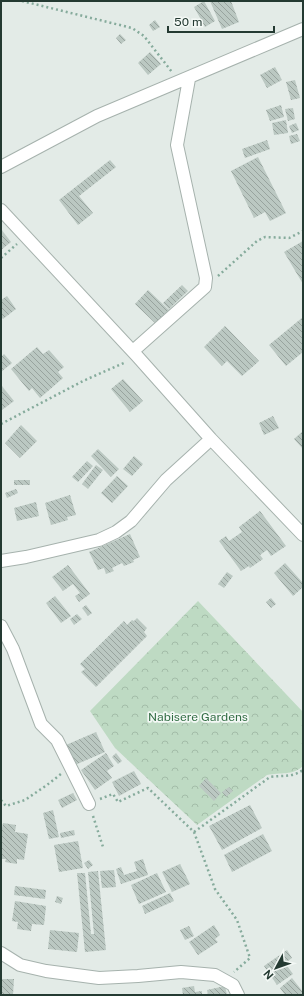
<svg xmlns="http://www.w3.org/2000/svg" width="304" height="996" font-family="'Public Sans',sans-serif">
<defs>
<pattern id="park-crowns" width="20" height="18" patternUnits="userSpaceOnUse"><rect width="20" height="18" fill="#bedac3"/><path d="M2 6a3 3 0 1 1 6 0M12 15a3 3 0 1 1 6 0" fill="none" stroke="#a3bca8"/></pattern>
<pattern id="building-back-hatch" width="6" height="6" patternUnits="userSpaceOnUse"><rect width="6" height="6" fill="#bbc8c2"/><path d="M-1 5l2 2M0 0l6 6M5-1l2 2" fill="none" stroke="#98a39e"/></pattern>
</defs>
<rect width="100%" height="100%" fill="#e3ebe7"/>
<!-- park -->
<path fill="url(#park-crowns)" d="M198 601 303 712V766C292 776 281 772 267 775L197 825 115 748 90 711Z"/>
<!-- building -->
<path fill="url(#building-back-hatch)" d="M204 1 215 21 205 27 194 7Z
M210 1H231L239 22 222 29Z
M155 20 160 27 153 31 149 25Z
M120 34 126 40 121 44 116 38Z
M150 52 161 64 148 75 138 63Z
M275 67 282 80 267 88 260 75Z
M295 80 300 98 291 100 286 82Z
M281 105 284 117 270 121 266 110Z
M293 108 295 119 288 121 285 109Z
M286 120 288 133 274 135 272 123Z
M296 123 299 130 292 133 289 126Z
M297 134 300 141 291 144 289 136Z
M267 140 270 149 245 158 242 149Z
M258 157 286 213 270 221 265 212 254 218 231 171Z
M110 160 116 167 79 196 93 213 78 225 59 200Z
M1 229 11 242 1 250Z
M303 241V284L284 252Z
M182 285 188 291 169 309 163 303Z
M148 290 169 310 156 324 135 304Z
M7 296 16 309 3 319 1 317V300Z
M303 317V352L286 366 269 345Z
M225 326 259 361 242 376 227 361 222 366 204 347Z
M37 347 43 354 49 350 64 367 58 372 63 378 40 398 32 388 29 391 11 369Z
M4 354 12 363 1 372V357Z
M123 379 143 401 130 412 111 389Z
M1 385 14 401 2 410 1 408Z
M273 416 279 428 264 435 259 423Z
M21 425 37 441 20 458 5 443Z
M303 431V449L294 439Z
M98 449 119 469 111 477 91 456Z
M134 456 143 464 132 476 123 469Z
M87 461 93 466 78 482 72 477Z
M96 465 103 470 88 489 82 484Z
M117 476 128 486 112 503 101 493Z
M14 480H30V485H14Z
M16 489 18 493 7 498 5 493Z
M70 495 76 515 67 517 68 520 51 525 45 503Z
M36 502 39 516 17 521 14 508Z
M260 511 286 546 271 556 267 550 260 555 263 559 250 568 249 566 241 571 219 541 226 536 229 541 242 532 239 527Z
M130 534 140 557 133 560 134 562 124 566 122 563 112 568 114 571 106 574 104 568 98 570 89 552Z
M285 563 303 583V587L293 596 274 573Z
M68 565 90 594 79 602 75 596 80 593 73 584 63 591 52 577Z
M227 572 233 576 224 588 218 584Z
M55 596 71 616 61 623 46 603Z
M271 598 276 604 271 608 266 602Z
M86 605 92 613 88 616 82 608Z
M77 614 82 619 74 625 70 619Z
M137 618 147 628 144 632 147 636 96 687 81 672 85 669 80 664 124 621 127 625 132 620 134 621Z
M96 732 105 752 75 765 66 745Z
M106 753 114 766 107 771 112 778 95 790 81 770Z
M116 753 122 761 118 764 112 757Z
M134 771 141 784 119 796 112 782Z
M206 778 221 793 214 801 199 786Z
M229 787 233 791 226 797 222 792Z
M73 793 77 800 62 808 58 800Z
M250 805 262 828 222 850 209 826Z
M53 810 59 837 49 839 43 813Z
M3 823 16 825 15 832 28 834 24 860 17 859V864L5 862 6 859H1V833Z
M74 830 75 835 61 838 60 833Z
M263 834 272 851 232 872 224 855Z
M78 841 83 868 59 872 54 845Z
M143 859 148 875 121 884 116 869 121 867 124 875 137 871 134 862Z
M89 860 93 865 88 869 84 863Z
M180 864 190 884 172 892 162 872Z
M114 870 116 887 102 888 100 871Z
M98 871 106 950 85 952 77 873H85L91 934H94L88 872Z
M157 873 166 892 139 904 131 885Z
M15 886 46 890 45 899 14 895Z
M170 893 174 901 145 914 142 906Z
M57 896 63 898 61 904 55 902Z
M15 901 46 906 44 925 32 924 31 931 17 929 18 922 12 921Z
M214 925 220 935 215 939 218 942 198 955 189 942Z
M189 926 194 936 185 940 180 930Z
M50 930 79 933 77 952 48 949Z
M287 950 292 958 285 963 293 974 277 985 264 966Z
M292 978 303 992V995H285L280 988Z
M1 979H14L13 995H1Z
M194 986 195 992 202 991V995H183L182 988Z
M225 986 227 995H208L207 990Z"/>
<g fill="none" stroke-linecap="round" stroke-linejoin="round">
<!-- minor casing -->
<g stroke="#a6b2ad" stroke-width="14">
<path id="minor" d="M1 167 97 116 303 29
M1 210 137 356 211 439 303 535
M133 351 205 287 206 278 177 145 189 79
M1 561 26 557 99 540 116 532 131 521 166 480 211 439
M1 626 13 649 41 724 57 740 89 804
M1 953 20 965 46 971 99 978 138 976 181 972 215 975 233 985 238 995"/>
</g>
<!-- path -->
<path stroke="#86ab9c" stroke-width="2.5" stroke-dasharray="2 3" stroke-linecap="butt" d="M22 1 132 28 144 36 172 72
M1 258 17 244
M218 276 257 241 265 237 289 238 303 231
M1 424 83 381 126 362
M100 799 113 794 118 802 148 788 194 832 215 889 237 920 250 958 234 972
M1 800 6 806 25 800 47 785 61 774
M93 816 103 847
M194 832 270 777C283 775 291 778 303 770"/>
<!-- minor -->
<use href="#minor" stroke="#fff" stroke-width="12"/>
</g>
<g text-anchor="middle" stroke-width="3.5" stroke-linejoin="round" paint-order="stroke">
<!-- park labels -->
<g font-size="12" fill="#326d44" stroke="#f3f8f5">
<text x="198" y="721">Nabisere Gardens</text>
</g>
</g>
<!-- border -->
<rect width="304" height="996" fill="none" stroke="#243a32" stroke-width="4"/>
<!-- north arrow -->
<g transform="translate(276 968) rotate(229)" stroke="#f3f8f5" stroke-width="3" paint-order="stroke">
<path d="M0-3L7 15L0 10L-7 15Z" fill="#243a32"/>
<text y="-6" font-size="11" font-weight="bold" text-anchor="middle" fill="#243a32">N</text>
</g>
<!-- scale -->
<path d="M168 26v6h106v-6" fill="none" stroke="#243a32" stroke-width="2"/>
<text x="174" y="26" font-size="12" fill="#243a32" stroke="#f3f8f5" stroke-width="3" paint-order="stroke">50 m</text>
</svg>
